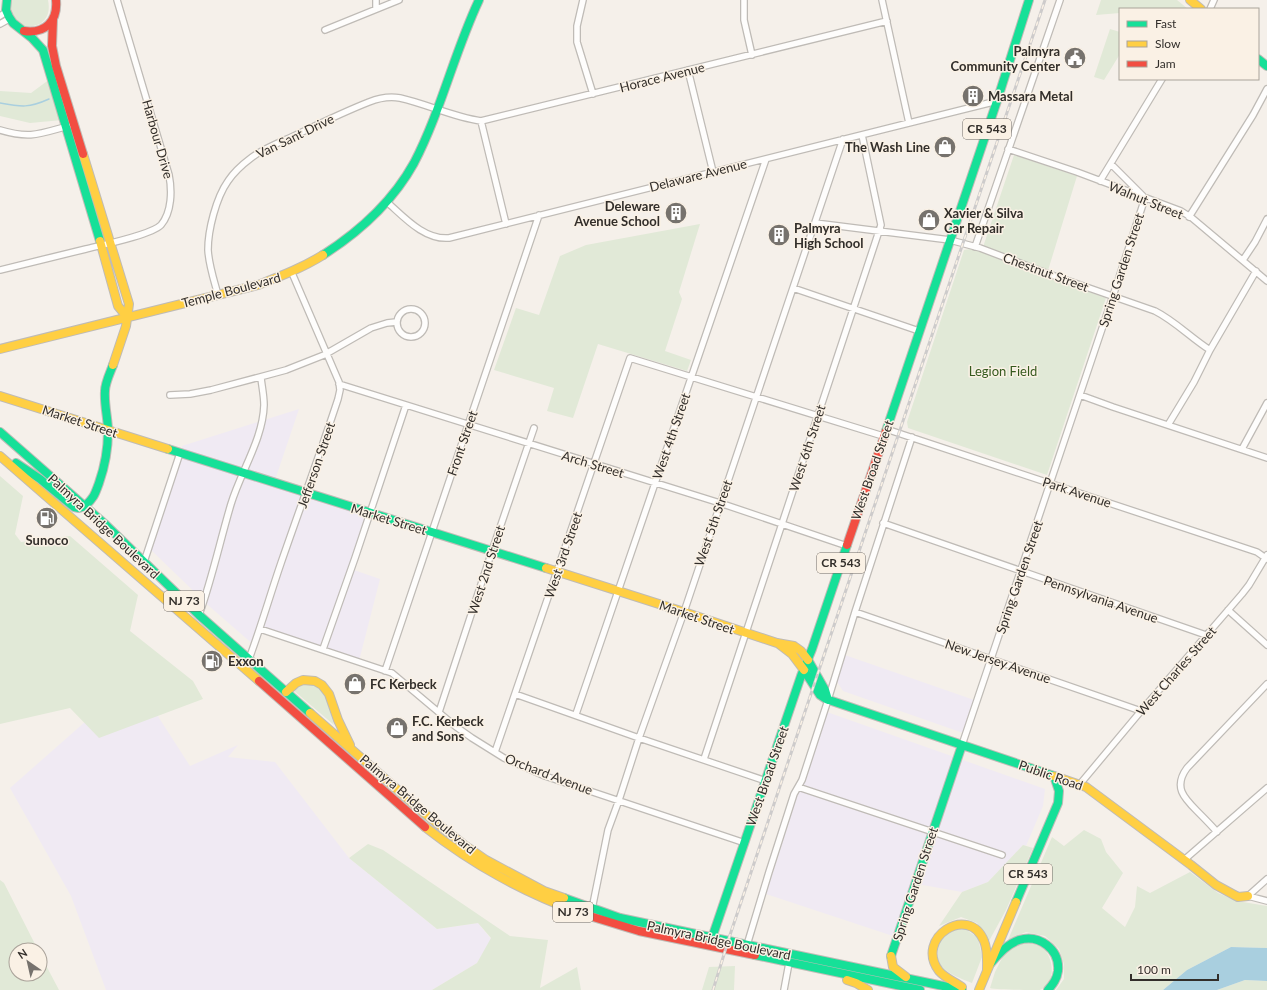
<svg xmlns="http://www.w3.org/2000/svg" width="1267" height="990" font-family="Lato,sans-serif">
<rect width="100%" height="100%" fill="#f5f0ea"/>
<!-- industrial -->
<path fill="#f0eaf3" d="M299 409 274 483 370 513 351 569 380 579 359 661 260 633 255 646 209 606 150 549 182 446Z
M842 654 977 701 966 734 843 691 834 677Z
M152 707 190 766 238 745 228 757 275 762 349 858 437 929 478 923 491 939 477 963 432 990H106L71 896 10 788 94 714Z
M824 711 1045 789 1043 806 1026 846 1023 845 988 882 962 892 917 884 899 938 766 894Z"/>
<!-- green -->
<path fill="#e1e9d7" d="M11 0H48C56 37 1 33 11 0Z
M1101 0H1177L1188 9H1120V13L1096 15Z
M1110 29 1120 32V54L1104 80 1094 77Z
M50 79 62 120 30 123 0 116V91L31 93Z
M1014 155 1077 176 1046 277 1106 298 1047 475 908 428 907 422 964 250 983 247Z
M700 224 679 292 682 299 665 351 691 360 687 371 598 344 573 418 547 411 554 388 494 370 516 308 539 315 560 256 586 245Z
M0 476 23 496 15 534 21 542 70 536 138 595 130 631 193 681 203 699 99 738 70 708 0 724Z
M304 684 316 685 325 694 334 725 293 690Z
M1084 830 1101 839 1106 852 1123 873 1102 908 1125 927 1135 907 1137 886 1150 893 1190 872 1218 893 1237 901 1267 906V948L1231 947 1187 970 1163 990H1056L1064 979V964L1059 949 1045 936 1026 932 1008 940 1052 837 1064 846Z
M368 844 383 850 510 936 548 940 540 988 577 967 581 990H432L477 963 491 938 478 923 437 929 349 858Z
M1023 845 1033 848 1006 910 989 941 977 923 961 917 939 926 962 892 988 882Z
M0 880 4 883 38 950H16V974H40V954L59 990H0Z
M964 928 978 938 982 957 972 983C962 979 950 975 942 967 933 957 939 934 951 930 955 928 960 928 964 928Z
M1027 943C1033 944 1040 944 1044 949 1054 959 1056 984 1040 990 1033 990 997 990 990 988L995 972 1003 956 1016 945Z
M735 966 734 990H702L709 967Z
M1245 980 1267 981V990H1217Z"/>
<!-- water -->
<path fill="#a9cfdf" d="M1231 947 1267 948V981L1245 980 1217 990H1163L1187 970Z"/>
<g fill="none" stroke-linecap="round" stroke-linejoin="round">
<!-- stream -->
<path stroke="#a9cfdf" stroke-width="1.5" d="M0 103C22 107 29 108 49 99"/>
<!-- street casing -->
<g stroke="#bfbbb6" stroke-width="8">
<path id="street" d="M376 0V9
M583 0 577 26V42L593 94
M744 0V20L752 55
M882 0 909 123
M1210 9 1214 0
M0 16 6 12
M0 24 9 19
M325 30 399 0
M688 70 713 172
M481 121 506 224
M0 130C30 139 39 134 68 126
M1008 149 1077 172 1181 211 1192 218 1267 281
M1111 164 1143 196
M1100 181 1162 79
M387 202C404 217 424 240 449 238L997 101
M1189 217 1253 115 1267 89
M815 223 950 240 980 248 1046 273 1155 311C1175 321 1191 338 1210 350
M975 247 1060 0
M1243 260 1255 242 1267 219
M0 270C29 263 57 256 86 249 102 245 151 235 161 225 172 212 172 190 169 175L117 0
M793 288 919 331
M218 295C214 280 209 266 208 250 208 230 216 198 228 181 234 172 243 164 251 158 265 147 284 141 300 133 323 122 346 111 369 102 379 98 389 96 400 98 427 104 453 117 481 121L887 21
M397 323a14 14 0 1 1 28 0a14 14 0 1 1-28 0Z
M339 384 720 503 847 546
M170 395 190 394 211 390 286 370 324 355 371 328 387 323 396 322
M1080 395 1113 407 1267 458
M1168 425 1194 382 1210 350 1256 271
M886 429 1257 552 1267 559
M1242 449 1267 403
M883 523 1206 635
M144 562 180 453
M1228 610 1267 645
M855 612 1141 711
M199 615C212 579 220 541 231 504 241 471 263 439 264 405 264 396 262 387 261 378
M260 629 392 673 455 726 472 738 504 758 545 776 745 843
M323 649 355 558 406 405
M249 659C261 627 270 595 281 563 300 508 320 454 338 399L340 390 339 382 292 273
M385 671 539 215
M515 694 639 738 766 781
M439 712 492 551 534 428
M576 714 766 159
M962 745 1113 296 1145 198
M495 752 630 358 883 436
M704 759 881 225 862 135
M1080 784 1141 711 1242 594 1249 585 1267 555
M798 787 1002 855
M1217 832C1211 825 1204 818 1197 811 1184 798 1173 787 1187 768L1267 684
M1184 860 1267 788
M1248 896 1267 879
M1248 896 1267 901
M592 909 608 830 619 800 639 738 684 612 843 139
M747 945 769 872 794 794 802 780 828 700 855 612 912 437
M784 990 789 963"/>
</g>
<!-- fast casing -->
<g stroke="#bfbbb6" stroke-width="10">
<path id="fast" d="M7 0 6 10 9 17 13 23 32 38 43 50 100 241
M1258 59 1267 66
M323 255C359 232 393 201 414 163 441 111 454 53 479 0
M886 431 997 101 1029 0
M0 432 106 525 199 615 310 713
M168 449 546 568
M16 463 40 479 74 507 79 508 85 506
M85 506C94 498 95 494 99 483 105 466 108 449 108 431 108 418 104 405 105 391 105 383 110 373 113 365
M808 660 825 690 828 700
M804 670 820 695 826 699 1054 776 1059 791 1058 803 1016 902
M564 898 620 918 962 990
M712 938 801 676 812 649 847 545
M755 955 920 990
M891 956 962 745
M990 964C998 955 1007 944 1019 940 1039 934 1060 949 1058 971 1057 979 1053 984 1048 990"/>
</g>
<!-- slow casing -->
<g stroke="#bfbbb6" stroke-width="10">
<path id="slow" d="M1190 0 1201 9
M83 154 129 304 126 326 113 365
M100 241 118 306 127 317
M0 349 258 285C281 276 302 268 323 255
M0 396 168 449
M0 456 259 681
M546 568 684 612 777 643 794 646 801 651 808 660
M779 644 792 654 804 670
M286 692 296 683 303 680 315 681 322 685 329 694 338 720 350 745
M310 713 423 812 463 844 486 860 544 891 564 898
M1054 776 1086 787 1191 865 1216 885 1238 897 1248 896
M425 827C474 865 521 891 580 913
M891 956 893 967 906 977
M847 980 856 983 868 990
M962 987C955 982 945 978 939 971 914 938 969 903 984 941 988 950 987 961 987 971
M979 990 1016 902"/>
</g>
<!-- jam casing -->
<g stroke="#bfbbb6" stroke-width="10">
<path id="jam" d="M53 19 52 46 56 66 83 154
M24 31C45 34 58 21 56 0
M847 545 886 431
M259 681 425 827
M580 913 639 931 755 955"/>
</g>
<!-- street -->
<use href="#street" stroke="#fefdfc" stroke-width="5.5"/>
<!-- fast -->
<use href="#fast" stroke="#16e098" stroke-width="8"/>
<!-- slow -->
<use href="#slow" stroke="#ffcf43" stroke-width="8"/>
<!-- jam -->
<use href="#jam" stroke="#f24e42" stroke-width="8"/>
<!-- rail casing -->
<g stroke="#cdcbcb" stroke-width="3">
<path id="rail" d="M713 990 730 935 817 676 1045 0"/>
</g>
<!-- rail -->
<use href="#rail" stroke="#faf1e5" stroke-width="1.5" stroke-dasharray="4.5" stroke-linecap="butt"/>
</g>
<!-- icons -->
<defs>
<g id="civic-disc" transform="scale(1.15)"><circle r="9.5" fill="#76726d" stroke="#faf1e5"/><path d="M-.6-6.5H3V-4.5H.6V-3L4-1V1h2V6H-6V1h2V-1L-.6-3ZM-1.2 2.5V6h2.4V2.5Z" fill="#fff"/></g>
<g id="building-disc" transform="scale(1.15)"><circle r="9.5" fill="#76726d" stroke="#faf1e5"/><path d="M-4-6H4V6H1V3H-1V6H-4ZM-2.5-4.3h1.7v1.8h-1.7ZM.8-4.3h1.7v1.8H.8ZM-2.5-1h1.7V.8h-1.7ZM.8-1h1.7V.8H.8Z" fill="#fff"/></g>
<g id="shop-disc" transform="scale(1.15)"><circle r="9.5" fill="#76726d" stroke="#faf1e5"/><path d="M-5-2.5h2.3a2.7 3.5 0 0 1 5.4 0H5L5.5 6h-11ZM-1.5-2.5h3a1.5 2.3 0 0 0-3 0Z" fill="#fff"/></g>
<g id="fuel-disc" transform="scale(1.15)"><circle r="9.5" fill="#76726d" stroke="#faf1e5"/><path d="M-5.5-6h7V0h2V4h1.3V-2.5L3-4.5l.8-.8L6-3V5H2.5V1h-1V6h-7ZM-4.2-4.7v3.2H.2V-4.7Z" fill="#fff"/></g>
</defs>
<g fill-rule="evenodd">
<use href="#civic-disc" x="1075" y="58"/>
<use href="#building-disc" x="973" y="96"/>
<use href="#shop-disc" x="945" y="147"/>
<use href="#building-disc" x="676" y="213"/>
<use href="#shop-disc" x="929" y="220"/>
<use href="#building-disc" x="779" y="235"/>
<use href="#fuel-disc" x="47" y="518"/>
<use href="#fuel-disc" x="212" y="661"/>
<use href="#shop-disc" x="355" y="684"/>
<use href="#shop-disc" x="397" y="728"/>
</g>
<g text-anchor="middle" stroke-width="3" stroke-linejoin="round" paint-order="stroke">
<!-- shield labels -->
<g fill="#faf1e5" stroke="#6e6862" stroke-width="1">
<rect x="963" y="119" width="48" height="20" rx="3"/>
<rect x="817" y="553" width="48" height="20" rx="3"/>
<rect x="164" y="591" width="40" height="20" rx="3"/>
<rect x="1004" y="864" width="48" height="20" rx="3"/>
<rect x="553" y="902" width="40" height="20" rx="3"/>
</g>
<g font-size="12" font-weight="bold" fill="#322e2a">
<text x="987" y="133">CR 543</text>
<text x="841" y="567">CR 543</text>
<text x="184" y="605">NJ 73</text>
<text x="1028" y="878">CR 543</text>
<text x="573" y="916">NJ 73</text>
</g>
<!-- poi labels -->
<g font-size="13" font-weight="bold" fill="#322e2a" stroke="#faf1e5" text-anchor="start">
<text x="1060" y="56" text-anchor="end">Palmyra<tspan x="1060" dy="15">Community Center</tspan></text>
<text x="988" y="101">Massara Metal</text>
<text x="930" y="152" text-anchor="end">The Wash Line</text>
<text x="660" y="211" text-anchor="end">Deleware<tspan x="660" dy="15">Avenue School</tspan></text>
<text x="944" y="218">Xavier &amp; Silva<tspan x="944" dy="15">Car Repair</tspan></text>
<text x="794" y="233">Palmyra<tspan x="794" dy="15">High School</tspan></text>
<text x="47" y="545" text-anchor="middle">Sunoco</text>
<text x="228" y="666">Exxon</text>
<text x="370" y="689">FC Kerbeck</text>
<text x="412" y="726">F.C. Kerbeck<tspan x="412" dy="15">and Sons</tspan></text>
</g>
<!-- street labels -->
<g font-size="13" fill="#322e2a" stroke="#faf1e5">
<text transform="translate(662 77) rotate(-14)" y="5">Horace Avenue</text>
<text transform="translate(295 136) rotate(-26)" y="5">Van Sant Drive</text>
<text transform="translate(158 139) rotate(74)" y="5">Harbour Drive</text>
<text transform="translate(698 175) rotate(-14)" y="5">Delaware Avenue</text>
<text transform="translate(1146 200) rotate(22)" y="5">Walnut Street</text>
<text transform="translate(1121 270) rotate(-72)" y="5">Spring Garden Street</text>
<text transform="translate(1046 272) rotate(20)" y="5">Chestnut Street</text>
<text transform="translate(231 290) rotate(-15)" y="5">Temple Boulevard</text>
<text transform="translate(80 421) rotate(18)" y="5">Market Street</text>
<text transform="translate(671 436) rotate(-71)" y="5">West 4th Street</text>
<text transform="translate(462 443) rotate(-71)" y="5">Front Street</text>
<text transform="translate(807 448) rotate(-72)" y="5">West 6th Street</text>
<text transform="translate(593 464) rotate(17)" y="5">Arch Street</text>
<text transform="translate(316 465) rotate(-71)" y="5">Jefferson Street</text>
<text transform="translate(872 470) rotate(-71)" y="5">West Broad Street</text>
<text transform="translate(1077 492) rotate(18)" y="5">Park Avenue</text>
<text transform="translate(389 519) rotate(17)" y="5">Market Street</text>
<text transform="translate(713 523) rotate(-71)" y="5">West 5th Street</text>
<text transform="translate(104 526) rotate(43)" y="5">Palmyra Bridge Boulevard</text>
<text transform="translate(563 555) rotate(-71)" y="5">West 3rd Street</text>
<text transform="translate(486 570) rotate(-72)" y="5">West 2nd Street</text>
<text transform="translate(1019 577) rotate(-71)" y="5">Spring Garden Street</text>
<text transform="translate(1101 599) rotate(19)" y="5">Pennsylvania Avenue</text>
<text transform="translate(697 617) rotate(19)" y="5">Market Street</text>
<text transform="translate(998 661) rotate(19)" y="5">New Jersey Avenue</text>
<text transform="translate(1176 671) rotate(-49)" y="5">West Charles Street</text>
<text transform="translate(549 774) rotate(21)" y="5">Orchard Avenue</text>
<text transform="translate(1051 775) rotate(19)" y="5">Public Road</text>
<text transform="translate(767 776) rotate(-71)" y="5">West Broad Street</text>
<text transform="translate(418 804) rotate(40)" y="5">Palmyra Bridge Boulevard</text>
<text transform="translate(915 884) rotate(-72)" y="5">Spring Garden Street</text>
<text transform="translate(719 940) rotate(12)" y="5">Palmyra Bridge Boulevard</text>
</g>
<!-- park labels -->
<g font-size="13" fill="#365a1e" stroke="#faf1e5">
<text x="1003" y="376">Legion Field</text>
</g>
</g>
<!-- legend -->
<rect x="1119" y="8" width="140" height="72" fill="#faf1e5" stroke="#aaa39a"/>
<rect x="1127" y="21" width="20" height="6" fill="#16e098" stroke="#aaa39a"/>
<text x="1155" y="28" font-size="12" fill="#322e2a">Fast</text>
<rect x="1127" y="41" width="20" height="6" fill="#ffcf43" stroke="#aaa39a"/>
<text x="1155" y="48" font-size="12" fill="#322e2a">Slow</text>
<rect x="1127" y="61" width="20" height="6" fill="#f24e42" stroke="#aaa39a"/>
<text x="1155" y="68" font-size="12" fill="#322e2a">Jam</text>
<!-- north arrow -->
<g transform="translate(28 962) rotate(326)"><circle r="19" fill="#faf1e5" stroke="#aaa39a"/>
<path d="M0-3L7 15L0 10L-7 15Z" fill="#76726d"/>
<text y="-6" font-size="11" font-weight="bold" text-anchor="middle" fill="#322e2a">N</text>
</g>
<!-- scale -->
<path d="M1131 974v6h87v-6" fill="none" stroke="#322e2a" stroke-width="2"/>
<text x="1137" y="974" font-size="12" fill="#322e2a" stroke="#faf1e5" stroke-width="3" paint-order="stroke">100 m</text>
</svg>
